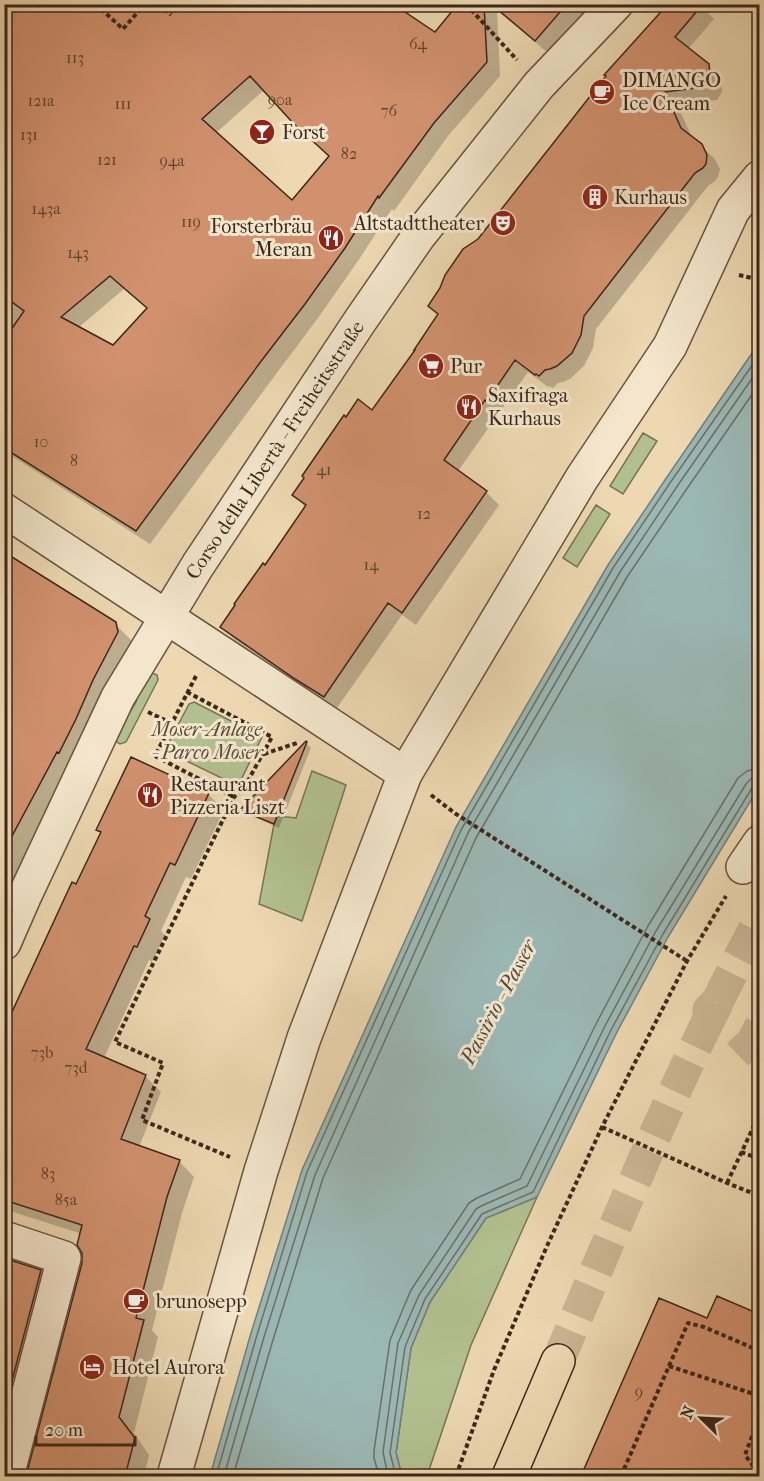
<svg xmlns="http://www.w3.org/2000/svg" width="764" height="1481" font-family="'IM FELL French Canon',serif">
<rect width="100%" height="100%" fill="#edd8b1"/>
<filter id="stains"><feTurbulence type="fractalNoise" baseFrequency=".00333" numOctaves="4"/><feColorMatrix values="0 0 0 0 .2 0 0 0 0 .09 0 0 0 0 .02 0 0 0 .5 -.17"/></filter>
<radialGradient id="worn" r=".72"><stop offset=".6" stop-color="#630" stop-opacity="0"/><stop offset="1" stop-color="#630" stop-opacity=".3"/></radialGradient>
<!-- green -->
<path fill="#b2c090" stroke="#777456" stroke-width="1.5" d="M643 433 657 441 623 494 610 486Z
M596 505 610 514 577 567 563 558Z
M152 673 157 675 158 680 126 742 120 744 115 741 123 718 131 710 136 702 138 694Z
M194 702 262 737 238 786 170 753 166 748 189 704Z
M312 771 346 785 302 921 259 904 274 824 277 816 296 818Z
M537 1197 471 1345 427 1476H402L396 1453 411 1348 430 1302 486 1218Z"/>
<!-- water -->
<path fill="#9bb8b5" stroke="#757e78" stroke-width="1.5" d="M759 343V787L668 937 617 1032 537 1197 486 1218 430 1302 411 1348 396 1453 402 1476H210L251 1333 302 1170 456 827 608 565 667 477Z"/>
<!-- shadow -->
<path fill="#0003" fill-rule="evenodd" d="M4 4H407L400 12 435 34 460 4H597L549 54 497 10 500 76 448 136 394 211 392 209 358 261 318 318 276 374 150 544 4 451ZM264 90 331 157 292 202 217 132ZM124 289 148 309 114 347 78 328Z
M700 4 714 19 688 49 708 65 721 79 722 92 717 100 677 104 692 138 714 158 720 169 718 177 715 181 708 186 596 329 593 348 584 366 570 379 563 382 558 383 553 388 549 386 548 387 528 372 458 471 486 492 499 505 416 625 402 615 337 708 310 691 235 640 222 627 306 508 294 495 347 419 373 412 439 315 430 306 479 240Z
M4 554 115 624 133 642 4 902Z
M306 743 311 748 279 828 247 814 242 810Z
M208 794 224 810 191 879 186 877 161 931 165 935 152 962 149 960 104 1058 145 1076 161 1092 139 1147 179 1161 194 1177 182 1213 152 1330 158 1337 134 1433 149 1455 144 1476H28L84 1263 82 1234 4 1209V1026L12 1015 77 886 102 834 98 830Z
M4 1260 41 1272 60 1291 4 1475Z
M717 1298 760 1316V1476H582L660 1300 707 1320Z"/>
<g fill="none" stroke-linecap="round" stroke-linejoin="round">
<!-- shore -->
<path stroke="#6c7068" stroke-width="1.5" d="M216 1476 257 1335 307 1172 461 830 613 568 672 480 760 354
M224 1476 264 1337 315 1175 468 833 620 572 678 485 760 367
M233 1476 273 1340 323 1178 476 838 627 577 686 490 760 383
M379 1476 374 1458V1451L390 1340 411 1290 469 1203 477 1198 520 1179 597 1022 648 926 738 778 747 771 760 768
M388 1476 383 1452 398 1343 419 1295 476 1209 481 1206 527 1186 605 1026 656 931 746 784 751 779 760 777
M396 1476 390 1453 405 1347 425 1299 482 1214 533 1192 611 1030 663 934 752 788 755 785H760"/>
</g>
<!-- building -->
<path fill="#d1916e" stroke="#3c271c" stroke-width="1.5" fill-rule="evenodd" d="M4 4H393L435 32 458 4H484L487 62 434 123 379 198 378 196 345 248 305 304 262 360 136 531 4 448V340L24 311 4 296ZM250 76 293 123 329 156 292 200 202 119ZM110 276 147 308 113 345 61 317Z
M491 4H567L535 41Z
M668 4H703L675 37 709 64 710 78 703 87 665 92 681 128 702 144 707 155 706 164 703 168 695 173 584 316 581 335 572 353 557 366 550 369 545 370 539 376 536 374 535 375 515 360 487 401 485 400 444 460 487 491 402 613 388 603 324 697 295 679 220 627 235 605 234 604 263 563 265 565 306 505 292 495 304 478 302 476 344 415 346 417 358 399 372 410 415 350H414L438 314 428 306 440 288 445 275 463 249 478 239 606 76 604 75Z
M4 552 116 622 118 632 93 680 76 719 59 753 57 752 4 851Z
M306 741 307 742 274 824 240 810Z
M131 757 209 793 175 865 170 863 145 916 150 919 137 947 134 946 86 1049 146 1075 121 1139 180 1160 167 1197 136 1318 144 1320 119 1417 135 1438 125 1476H26L82 1263V1253L77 1245 82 1225 4 1200V1023L11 1014 72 882 76 884 101 832 96 830Z
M4 1258 41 1270 4 1411Z
M717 1296 759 1314V1476H581L659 1298 707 1318Z"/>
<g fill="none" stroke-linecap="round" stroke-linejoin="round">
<!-- minor-tunnel -->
<path stroke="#cab593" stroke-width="33" stroke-dasharray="33 16" stroke-linecap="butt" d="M716 1003 709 1010V1014L718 1021 739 1032 760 1054"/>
<!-- major-tunnel -->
<path stroke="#cab593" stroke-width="33" stroke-dasharray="33 16" stroke-linecap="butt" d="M558 1361C621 1212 683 1062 760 919"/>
<!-- minor casing -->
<g stroke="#685341" stroke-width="36">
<g id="minor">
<path d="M4 510 405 774"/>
<path d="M743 867 760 842"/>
<path id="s1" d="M4 943 25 895 118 697 198 565 360 321 418 237 539 85 616 4"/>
<path d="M4 1238 64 1258 7 1476"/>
<path d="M174 1476 261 1171 304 1038 405 774 582 478 670 346 733 210 760 177"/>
</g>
</g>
<!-- major casing -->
<g stroke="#3c271c" stroke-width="36">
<path id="major" d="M509 1476 558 1361"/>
</g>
<!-- path -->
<path stroke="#3c271c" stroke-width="4" stroke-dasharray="4.5 3" stroke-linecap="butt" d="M159 4 171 15
M466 4 517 60
M101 9 123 29 145 4
M250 224 245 231 249 235 253 230
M739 275 760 280
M196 676 155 756 234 797
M187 692 272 737 244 788 234 797 115 1042 163 1063 142 1120 230 1157
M148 712 171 723
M264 754 297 743
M431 795 456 814 687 961
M602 1127 727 1183 760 1196
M741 1152 760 1159
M727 1183 760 1113
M669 1366 688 1323 704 1327 753 1348 760 1333
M760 1415 745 1455 760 1475
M456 1476 494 1370 547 1246 602 1127 687 961 726 896
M621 1476 669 1366 760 1396"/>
<!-- minor -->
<use href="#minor" stroke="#f3e6cc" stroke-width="33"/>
<!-- major -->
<use href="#major" stroke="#edd8b1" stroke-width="33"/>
</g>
<!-- icons -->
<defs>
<g id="cafe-disc" transform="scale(1.35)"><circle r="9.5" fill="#8f2418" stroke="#f3e6cc"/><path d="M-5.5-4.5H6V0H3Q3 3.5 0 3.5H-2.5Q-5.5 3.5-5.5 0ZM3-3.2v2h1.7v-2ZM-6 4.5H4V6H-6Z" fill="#fff"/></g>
<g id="bar-disc" transform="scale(1.35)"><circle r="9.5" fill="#8f2418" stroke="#f3e6cc"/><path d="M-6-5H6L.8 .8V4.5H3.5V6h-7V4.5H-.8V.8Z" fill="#fff"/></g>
<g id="building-disc" transform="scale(1.35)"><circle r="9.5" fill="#8f2418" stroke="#f3e6cc"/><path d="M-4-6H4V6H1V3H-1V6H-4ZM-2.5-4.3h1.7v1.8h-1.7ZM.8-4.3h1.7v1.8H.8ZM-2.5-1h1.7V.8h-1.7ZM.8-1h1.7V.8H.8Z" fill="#fff"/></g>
<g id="theatre-disc" transform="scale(1.35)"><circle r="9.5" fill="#8f2418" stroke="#f3e6cc"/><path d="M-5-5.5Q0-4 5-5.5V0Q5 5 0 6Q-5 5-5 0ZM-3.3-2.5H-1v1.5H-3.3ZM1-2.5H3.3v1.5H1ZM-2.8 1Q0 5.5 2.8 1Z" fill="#fff"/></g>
<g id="restaurant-disc" transform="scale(1.35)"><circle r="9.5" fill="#8f2418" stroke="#f3e6cc"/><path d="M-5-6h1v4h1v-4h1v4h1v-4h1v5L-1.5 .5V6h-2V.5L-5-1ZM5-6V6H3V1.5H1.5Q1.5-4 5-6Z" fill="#fff"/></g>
<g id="supermarket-disc" transform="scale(1.35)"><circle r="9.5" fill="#8f2418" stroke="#f3e6cc"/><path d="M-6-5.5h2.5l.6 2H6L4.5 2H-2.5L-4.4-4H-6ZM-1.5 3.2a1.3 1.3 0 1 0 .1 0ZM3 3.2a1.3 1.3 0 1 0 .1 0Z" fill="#fff"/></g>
<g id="hotel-disc" transform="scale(1.35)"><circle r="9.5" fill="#8f2418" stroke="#f3e6cc"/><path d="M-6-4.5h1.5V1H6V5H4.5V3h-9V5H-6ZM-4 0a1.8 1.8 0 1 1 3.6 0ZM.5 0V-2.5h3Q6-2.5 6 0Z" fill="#fff"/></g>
</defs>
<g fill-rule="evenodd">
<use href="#cafe-disc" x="602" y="92"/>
<use href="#bar-disc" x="262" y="132"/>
<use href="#building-disc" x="595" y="197"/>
<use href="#theatre-disc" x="503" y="223"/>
<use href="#restaurant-disc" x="331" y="238"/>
<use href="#supermarket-disc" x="431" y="366"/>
<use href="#restaurant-disc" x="469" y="407"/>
<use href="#restaurant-disc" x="150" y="795"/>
<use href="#cafe-disc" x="136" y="1301"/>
<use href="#hotel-disc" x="92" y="1367"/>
</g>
<g text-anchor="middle" stroke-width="6" stroke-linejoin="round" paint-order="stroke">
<!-- number labels -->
<g font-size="16" fill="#614230">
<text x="418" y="49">64</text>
<text x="75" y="63">113</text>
<text x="280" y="105">90a</text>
<text x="41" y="106">121a</text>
<text x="123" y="109">111</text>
<text x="389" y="116">76</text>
<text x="29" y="140">131</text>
<text x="349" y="159">82</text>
<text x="107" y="165">121</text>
<text x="172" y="166">94a</text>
<text x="46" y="214">143a</text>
<text x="191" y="227">119</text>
<text x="78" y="258">143</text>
<text x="41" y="447">10</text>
<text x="74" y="466">8</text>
<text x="324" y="475">41</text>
<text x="424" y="519">12</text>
<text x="371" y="570">14</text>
<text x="42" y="1058">73b</text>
<text x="76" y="1073">73d</text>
<text x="48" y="1179">83</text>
<text x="66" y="1205">85a</text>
<text x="639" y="1397">9</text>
</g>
<!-- poi labels -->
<g font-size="20" fill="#3c271c" stroke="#f3e6cc" text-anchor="start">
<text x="622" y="87">DIMANGO<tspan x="622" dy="23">Ice Cream</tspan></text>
<text x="282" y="139">Forst</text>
<text x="614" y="204">Kurhaus</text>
<text x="484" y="230" text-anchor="end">Altstadttheater</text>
<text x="312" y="233" text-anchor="end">Forsterbräu<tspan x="312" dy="23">Meran</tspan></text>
<text x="450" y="373">Pur</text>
<text x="488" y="402">Saxifraga<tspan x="488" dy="23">Kurhaus</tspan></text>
<text x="170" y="791">Restaurant<tspan x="170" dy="23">Pizzeria Liszt</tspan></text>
<text x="156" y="1308">brunosepp</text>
<text x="112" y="1374">Hotel Aurora</text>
</g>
<!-- street labels -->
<g font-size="20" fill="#3c271c" stroke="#f3e6cc">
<text dy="7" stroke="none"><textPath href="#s1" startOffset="564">Corso della Libertà - Freiheitsstraße</textPath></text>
</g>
<!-- park labels -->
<g font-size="20" font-style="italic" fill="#5a4d39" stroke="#f3e6cc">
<text x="207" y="736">Moser-Anlage<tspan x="207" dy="23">- Parco Moser</tspan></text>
</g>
<!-- water labels -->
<g font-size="21" font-style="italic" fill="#544b42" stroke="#f3e6cc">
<text transform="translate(498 1002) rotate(-62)" y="7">Passirio - Passer</text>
</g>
</g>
<!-- margin -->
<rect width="764" height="1481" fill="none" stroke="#edd8b1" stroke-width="24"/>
<rect x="6" y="6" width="752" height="1469" fill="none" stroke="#3c271c" stroke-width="3"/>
<rect x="12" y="12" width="740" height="1457" fill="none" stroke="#3c271c" stroke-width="1.5"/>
<!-- north arrow -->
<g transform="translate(701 1418) rotate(294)" stroke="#f3e6cc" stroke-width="4.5" paint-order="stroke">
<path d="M0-4.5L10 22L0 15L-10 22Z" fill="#3c271c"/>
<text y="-9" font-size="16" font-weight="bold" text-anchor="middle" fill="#3c271c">N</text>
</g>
<!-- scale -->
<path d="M36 1436v9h99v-9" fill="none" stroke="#3c271c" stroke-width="3"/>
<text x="45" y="1436" font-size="18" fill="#3c271c" stroke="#f3e6cc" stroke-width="4.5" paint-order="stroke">20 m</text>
<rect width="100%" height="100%" filter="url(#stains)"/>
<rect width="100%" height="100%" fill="url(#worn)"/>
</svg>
